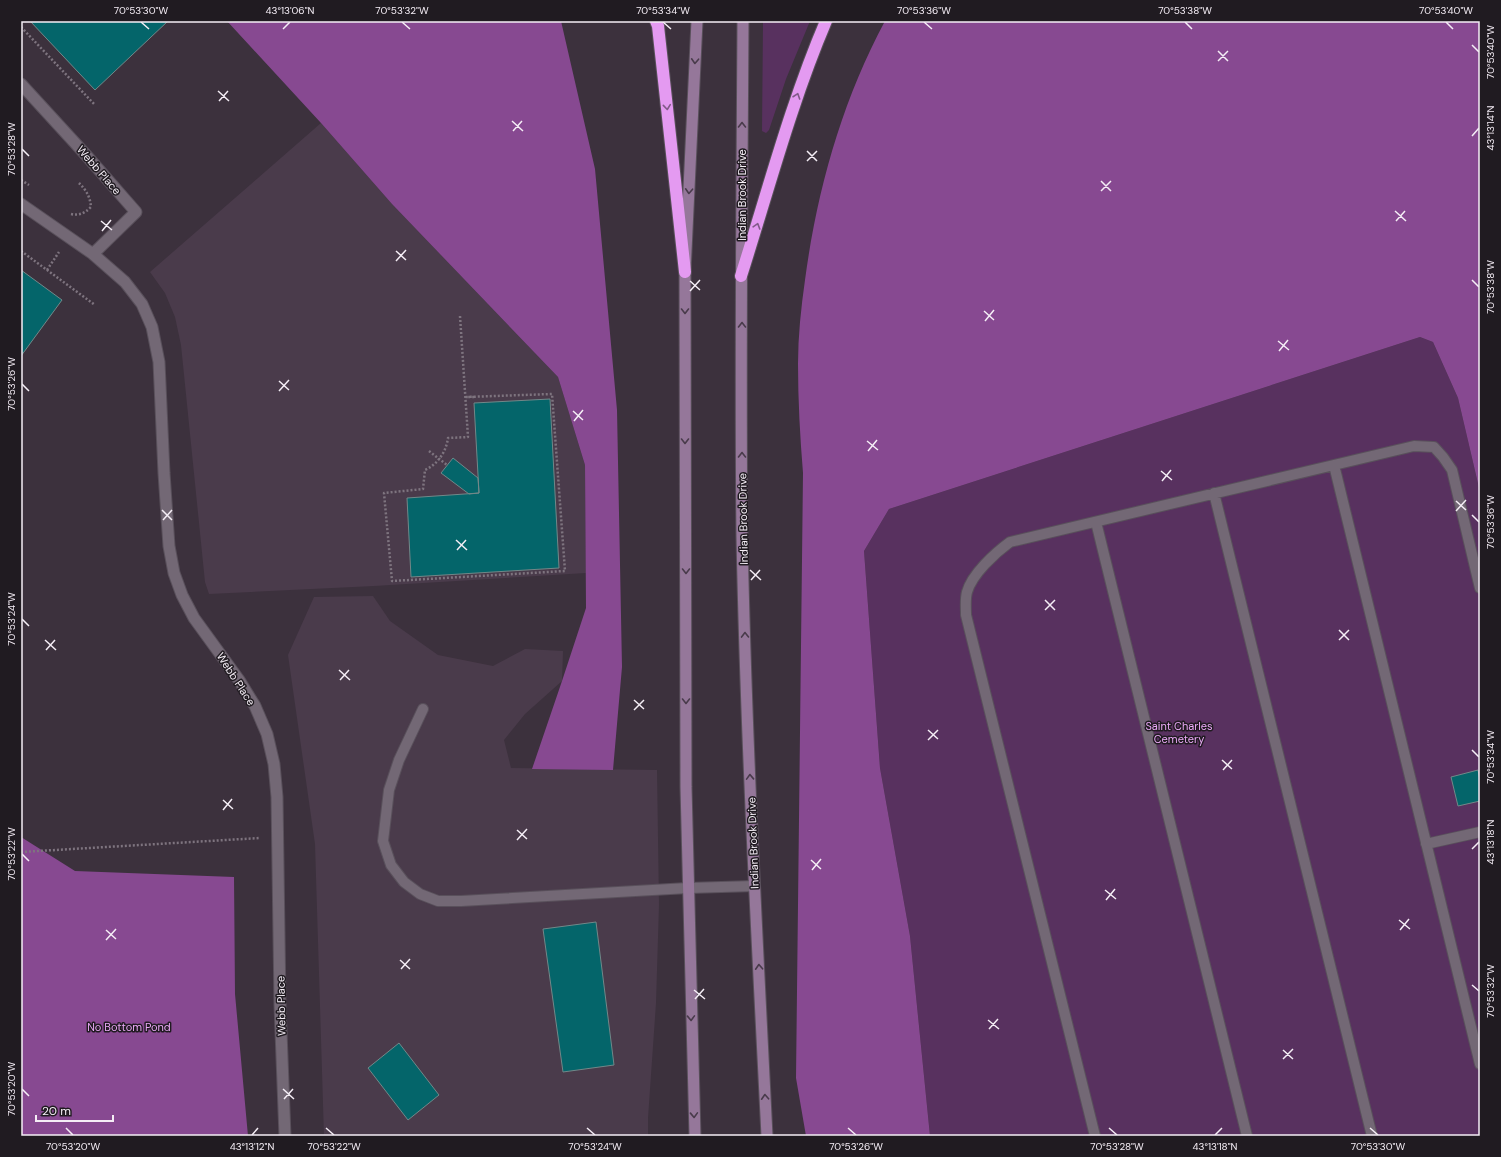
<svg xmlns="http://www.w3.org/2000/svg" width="1501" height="1157" font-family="'DM Sans',sans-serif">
<rect width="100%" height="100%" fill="#3c313d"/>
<!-- built -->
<path fill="#4a3b4b" d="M321 123 392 204 558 377 585 465 586 573 374 586 209 594 205 582 181 345 175 317 165 293 150 272Z
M373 596 390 621 438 655 493 666 525 649 563 651 562 681 525 714 504 740 511 768 657 770 659 905 656 1003 648 1118V1136H324L315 844 288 655 314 597Z"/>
<!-- green -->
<path fill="#58315f" d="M763 21H810L786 79 769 130 766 133 762 131Z
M1420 337 1433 342 1458 398 1480 492V1136H930L910 936 880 768 864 551 889 509Z"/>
<!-- forest -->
<path fill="#874991" d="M227 21H561L595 169 617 410 622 667 613 770 532 769 562 681 586 608 585 465 558 377 392 204 321 123Z
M885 21H1480V492L1458 398 1433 342 1420 337 889 509 864 551 880 768 910 936 930 1136H806L796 1078 803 473C800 437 798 400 798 364 798 336 801 308 805 280 817 190 842 101 885 21Z
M21 837 75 871 234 877 235 994 248 1136H21Z"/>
<!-- building -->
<path fill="#04656a" stroke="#728889" d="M30 21H168L95 90Z
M21 270 62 300 21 356Z
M550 399 559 568 411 577 407 498 479 493 474 403Z
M453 458 478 478 479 493 469 494 441 473Z
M1478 770 1480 780V801L1458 806 1451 777Z
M596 922 614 1065 563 1072 543 929Z
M399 1043 439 1095 408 1120 368 1068Z"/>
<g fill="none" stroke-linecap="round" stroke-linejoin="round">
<!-- service casing -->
<g stroke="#59505b" stroke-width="12">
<path id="service" d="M1334 465 1480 1064
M1214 493 1372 1136
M1096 522 1247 1136
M423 709 399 760 389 790 383 841 391 865 404 882 420 894 438 901H461L688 888 755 886
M1426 844 1480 832
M1095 1136 966 615C966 608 965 599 967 592 972 574 995 553 1010 542L1414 446 1434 447 1443 457 1452 470 1480 588"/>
</g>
<!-- minor casing -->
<g stroke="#59505b" stroke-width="13">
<path id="minor" d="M21 84 86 155 136 212 93 254
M21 204 93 254 125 282 142 304 152 327 159 362 164 473 169 546 174 573 182 595 194 618 239 680 255 706 267 734 274 764 277 797 280 1005 285 1136"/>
</g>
<!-- secondary casing -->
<g stroke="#59505b" stroke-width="13">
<path id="secondary" d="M743 21C742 193 740 365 742 537 746 737 757 936 767 1136
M695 1136 686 787 685 272 697 21"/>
</g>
<!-- motorway casing -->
<g stroke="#59505b" stroke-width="14">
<path id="motorway" d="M656 21 658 26 685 272
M741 276C768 191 791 103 826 21"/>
</g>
<!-- path -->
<path stroke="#7e747f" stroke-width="2.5" stroke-dasharray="2 2" stroke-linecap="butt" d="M21 27 95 105
M21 180 29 185
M71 214C79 216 85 213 91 207 90 197 87 191 79 183
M21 251 95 305
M47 270 59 252
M460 316 468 437 448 438C446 452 438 464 425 470L423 489 384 493 392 581 565 571 552 394 466 397H475
M429 451 447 465
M21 852 260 838"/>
<!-- service -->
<use href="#service" stroke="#736875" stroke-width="10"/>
<!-- minor -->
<use href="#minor" stroke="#736875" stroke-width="11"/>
<!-- secondary -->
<use href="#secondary" stroke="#95779a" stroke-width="11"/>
<!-- motorway -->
<use href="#motorway" stroke="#e49af1" stroke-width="12"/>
</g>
<!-- one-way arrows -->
<defs><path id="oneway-chevron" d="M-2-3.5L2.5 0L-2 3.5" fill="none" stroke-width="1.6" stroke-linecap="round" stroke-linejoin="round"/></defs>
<g stroke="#493b4b">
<use href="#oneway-chevron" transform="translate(695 61) rotate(93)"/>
<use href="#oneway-chevron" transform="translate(742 125) rotate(-90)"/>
<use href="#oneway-chevron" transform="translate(689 191) rotate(93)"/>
<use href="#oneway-chevron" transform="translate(685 311) rotate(90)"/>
<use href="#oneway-chevron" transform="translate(742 325) rotate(-90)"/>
<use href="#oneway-chevron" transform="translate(685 441) rotate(90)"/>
<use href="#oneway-chevron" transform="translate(742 455) rotate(-90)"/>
<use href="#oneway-chevron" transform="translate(686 571) rotate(90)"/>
<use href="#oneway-chevron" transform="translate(745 635) rotate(-91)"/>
<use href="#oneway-chevron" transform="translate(686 701) rotate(90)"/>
<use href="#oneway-chevron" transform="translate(750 777) rotate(-92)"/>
<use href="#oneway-chevron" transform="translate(759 967) rotate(-93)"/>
<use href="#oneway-chevron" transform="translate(691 1018) rotate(88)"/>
<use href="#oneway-chevron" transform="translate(765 1097) rotate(-93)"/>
<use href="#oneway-chevron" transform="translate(694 1115) rotate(88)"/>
</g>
<g stroke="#825a89">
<use href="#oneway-chevron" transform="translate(797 96) rotate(-71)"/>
<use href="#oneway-chevron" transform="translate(667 107) rotate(84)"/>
<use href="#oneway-chevron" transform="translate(757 226) rotate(-73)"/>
</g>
<!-- ticks -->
<path fill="none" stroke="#f5eef6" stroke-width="1.5" d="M141 22 149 29M402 22 410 29M663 22 671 29M924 22 932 29M1185 22 1192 29M1446 22 1453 29M283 29 290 22M1472 45 1479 52M1218 51 1228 61M1218 61 1228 51M218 91 229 101M219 101 228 91M512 121 523 131M513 131 522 121M1472 136 1479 128M22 149 29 156M807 151 817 161M807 161 817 151M1101 181 1111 191M1101 191 1111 181M1395 211 1406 221M101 221 112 230M1396 221 1405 211M102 231 111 220M396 251 406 260M396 261 406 250M1472 280 1479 287M690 281 700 290M690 291 700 280M984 311 994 320M985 321 994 310M1278 341 1289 350M1279 351 1288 340M279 381 289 390M22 384 29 391M279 391 289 380M573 411 583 420M574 421 583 410M867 441 878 450M868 451 877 440M1161 471 1172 480M1162 481 1171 470M1456 501 1466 510M162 510 172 520M1456 511 1466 500M1472 515 1479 522M163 520 172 510M456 540 467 550M457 550 466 540M750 570 761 580M751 580 760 570M1045 600 1055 610M1045 610 1055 600M22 619 29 626M1339 630 1349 640M45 640 56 650M1339 640 1349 630M46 650 55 640M339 670 350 680M340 680 349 670M634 700 644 709M634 710 644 700M928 730 938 739M928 740 938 730M1472 750 1479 757M1222 760 1232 769M1223 770 1232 760M223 800 233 809M223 810 232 799M517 830 527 839M517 840 527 829M1472 849 1479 842M22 854 29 861M811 860 821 869M812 870 821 859M1105 890 1116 899M1106 900 1115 889M1399 920 1410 929M106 930 116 939M1400 930 1409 919M106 940 116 929M400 960 410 969M401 969 410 959M1472 985 1479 991M694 990 705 999M695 999 704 989M988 1020 999 1029M989 1029 998 1019M1283 1050 1293 1059M1283 1059 1293 1049M22 1089 29 1096M283 1089 294 1099M284 1099 293 1089M66 1128 73 1135M326 1128 334 1135M587 1128 595 1135M848 1128 856 1135M1109 1128 1117 1135M1370 1128 1378 1135M252 1135 258 1128M1215 1135 1222 1128"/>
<g text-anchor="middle" stroke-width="3" stroke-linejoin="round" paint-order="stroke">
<!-- street labels -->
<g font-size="11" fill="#f5eef6" stroke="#201b21">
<text transform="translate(99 170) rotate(49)" y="4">Webb Place</text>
<text transform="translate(742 195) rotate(-90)" y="4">Indian Brook Drive</text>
<text transform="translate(743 519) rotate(-91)" y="4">Indian Brook Drive</text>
<text transform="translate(236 679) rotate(57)" y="4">Webb Place</text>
<text transform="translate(753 843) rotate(-92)" y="4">Indian Brook Drive</text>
<text transform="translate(281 1006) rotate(-91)" y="4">Webb Place</text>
</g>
<!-- park labels -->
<g font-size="11" fill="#eba9f7" stroke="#201b21">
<text x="1179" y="730">Saint Charles<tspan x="1179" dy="13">Cemetery</tspan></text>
<text x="129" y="1031">No Bottom Pond</text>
</g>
</g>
<!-- border -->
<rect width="1501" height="1157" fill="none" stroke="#201b21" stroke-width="44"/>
<!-- scale -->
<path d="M36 1115v6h77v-6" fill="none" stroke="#f5eef6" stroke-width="2"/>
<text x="42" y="1115" font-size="12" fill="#f5eef6" stroke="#201b21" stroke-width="3" paint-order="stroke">20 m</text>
<rect x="22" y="22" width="1457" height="1113" fill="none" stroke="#f5eef6" stroke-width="1.5"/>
<g font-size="10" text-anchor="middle" fill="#f5eef6">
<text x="141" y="14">70°53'30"W</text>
<text x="290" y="14">43°13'06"N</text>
<text x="402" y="14">70°53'32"W</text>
<text x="663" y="14">70°53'34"W</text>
<text x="924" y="14">70°53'36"W</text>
<text x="1185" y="14">70°53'38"W</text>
<text x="1446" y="14">70°53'40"W</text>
<text transform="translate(1490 52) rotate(-90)" y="4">70°53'40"W</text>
<text transform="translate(1490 128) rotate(-90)" y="4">43°13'14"N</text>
<text transform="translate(11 149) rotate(-90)" y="4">70°53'28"W</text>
<text transform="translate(1490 287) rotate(-90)" y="4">70°53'38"W</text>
<text transform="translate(11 384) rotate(-90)" y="4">70°53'26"W</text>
<text transform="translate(1490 522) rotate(-90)" y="4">70°53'36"W</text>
<text transform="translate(11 619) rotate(-90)" y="4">70°53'24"W</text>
<text transform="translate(1490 757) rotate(-90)" y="4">70°53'34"W</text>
<text transform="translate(1490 842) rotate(-90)" y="4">43°13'18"N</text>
<text transform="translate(11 854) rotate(-90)" y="4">70°53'22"W</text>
<text transform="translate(1490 991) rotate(-90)" y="4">70°53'32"W</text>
<text transform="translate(11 1089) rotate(-90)" y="4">70°53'20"W</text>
<text x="73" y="1150">70°53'20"W</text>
<text x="252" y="1150">43°13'12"N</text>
<text x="334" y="1150">70°53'22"W</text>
<text x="595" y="1150">70°53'24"W</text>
<text x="856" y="1150">70°53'26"W</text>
<text x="1117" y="1150">70°53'28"W</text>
<text x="1215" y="1150">43°13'18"N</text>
<text x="1378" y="1150">70°53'30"W</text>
</g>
</svg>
